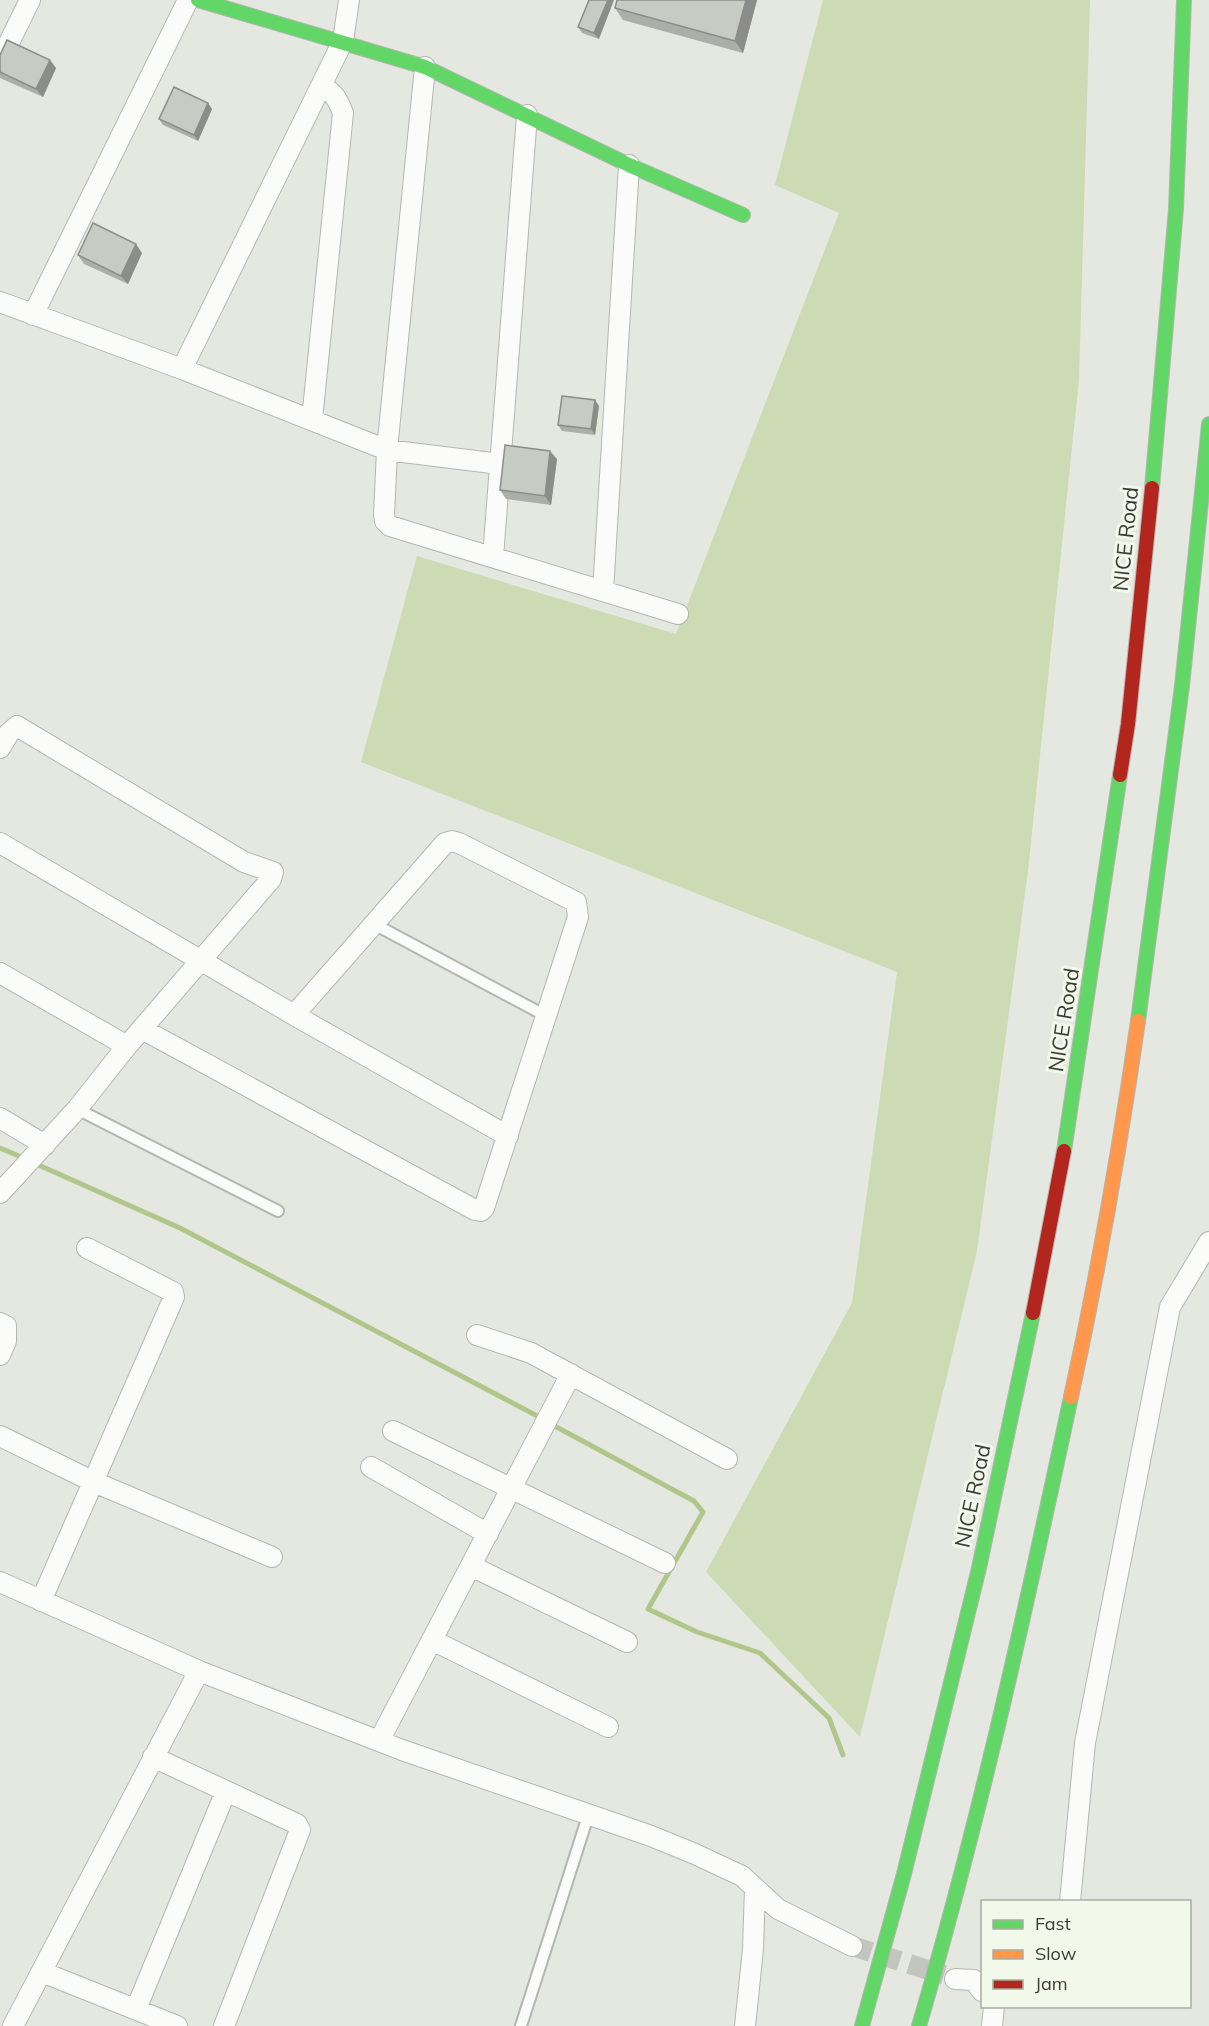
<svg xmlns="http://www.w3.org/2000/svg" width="1209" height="2026" font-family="Mulish,sans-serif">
<rect width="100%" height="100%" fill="#e5e8e0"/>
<!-- green -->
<path fill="#ccdbb3" d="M823 0H1090L1079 380 1028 871 977 1251 860 1737 706 1572 852 1303 897 972 361 762 417 556 676 634 839 213 775 185Z"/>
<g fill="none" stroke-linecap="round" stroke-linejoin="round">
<!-- stream -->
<path stroke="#b1c68b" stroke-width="5" d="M0 1148 26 1159
M34 1163 180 1228 543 1419
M551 1424 694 1501 703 1512 648 1609 697 1632 760 1653 829 1718 843 1755"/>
<!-- street-tunnel -->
<path stroke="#c3c5be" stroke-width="20" stroke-dasharray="20 10" stroke-linecap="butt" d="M852 1946 944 1975"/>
<!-- lane casing -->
<g stroke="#b4b6b1" stroke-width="14">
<path id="lane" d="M374 924 546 1016
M77 1109 278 1211
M521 2026 588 1816"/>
</g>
<!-- street casing -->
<g stroke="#b4b6b1" stroke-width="22">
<path id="street" d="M0 61 30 0
M0 302 182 369 387 450 425 67
M33 315 188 0
M182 369 343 41 349 0
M312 420 343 113C338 100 334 92 321 86
M500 464 387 450 384 515 385 521 390 526 678 614
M493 557 527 115
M603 591 629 165
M0 748 9 733 17 726 244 862 273 872 271 879 127 1046 77 1109 0 1193
M0 843 294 1015 508 1136
M0 973 127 1046
M142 1029 475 1210 481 1211 484 1208 578 917 576 902 459 843 452 841 445 843 294 1015
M0 1118 45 1145
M0 1323 6 1326V1341L0 1355
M477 1335 531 1353 727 1459
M393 1431 665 1563
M0 1436 94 1482 272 1557
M371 1467 488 1534
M471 1566 627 1642
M0 1582 199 1671 402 1750 651 1836 695 1854 742 1876 778 1909 852 1946
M41 1601 174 1297 173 1292 87 1248
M432 1640 608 1727
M379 1741 571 1374
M153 1757 297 1824 300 1830 224 2026
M1070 1902 1085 1743 1170 1307 1209 1242
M42 1972 177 2026
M955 1979 974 1980 982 1991
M136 2009 226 1791
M13 2026 199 1671
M745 2026 753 1949 755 1888
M992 2026 994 2006"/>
</g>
<!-- fast casing -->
<g stroke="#b4b6b1" stroke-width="16">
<path id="fast" d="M198 0 425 67 629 165 743 215
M1152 488 1176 209 1184 0
M1138 1021 1182 686 1209 424
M1064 1151 1120 775
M862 2026 904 1874 979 1568 1033 1313
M919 2026C980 1819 1026 1608 1071 1397"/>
</g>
<!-- slow casing -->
<g stroke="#b4b6b1" stroke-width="16">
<path id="slow" d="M1071 1397C1098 1273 1120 1147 1138 1021"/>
</g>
<!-- jam casing -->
<g stroke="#b4b6b1" stroke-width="16">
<path id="jam" d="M1120 775 1128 724 1152 488
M1033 1313 1064 1151"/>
</g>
<!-- lane -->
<use href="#lane" stroke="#fbfcfa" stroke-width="10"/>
<!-- street -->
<use href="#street" stroke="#fbfcfa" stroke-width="20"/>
<!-- fast -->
<use href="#fast" stroke="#63d668" stroke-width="14"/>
<!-- slow -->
<use href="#slow" stroke="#ff974d" stroke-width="14"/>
<!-- jam -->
<use href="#jam" stroke="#b3261e" stroke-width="14"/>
</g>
<!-- wall -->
<path fill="#acaea9" d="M589 0 599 39 582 33 578 27Z
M757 0 743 53 623 20 615 8Z
M0 55 56 68 43 97 0 78Z
M208 103 212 109 198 141 163 125 159 119Z
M142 253 128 284 84 264 78 255Z
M599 406 595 435 562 431 558 425Z
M557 459 551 505 506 499 500 490Z"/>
<!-- shaded-wall -->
<path fill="#8c8d89" d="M608 0H614L599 39 594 33Z
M746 0H757L743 53 735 41Z
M50 60 56 68 43 97 36 89Z
M208 103 212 109 198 141 194 135Z
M136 244 142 253 128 284 121 276Z
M595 400 599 406 595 435 591 429Z
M550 451 557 459 551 505 545 496Z"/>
<!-- building -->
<path fill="#c8cac4" stroke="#8c8d89" stroke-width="1.5" d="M589 0H608L594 33 578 27Z
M617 0H746L735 41 615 8Z
M7 40 50 60 36 89 0 72V55Z
M174 87 208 103 194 135 159 119Z
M93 223 136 244 121 276 78 255Z
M562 396 595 400 591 429 558 425Z
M505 445 550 451 545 496 500 490Z"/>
<g text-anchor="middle" stroke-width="6" stroke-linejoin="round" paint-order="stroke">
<!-- street labels -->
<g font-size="21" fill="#393b35" stroke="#f3f9ea">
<text transform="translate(1126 539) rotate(-84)" y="7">NICE Road</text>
<text transform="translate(1064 1020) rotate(-81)" y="7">NICE Road</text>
<text transform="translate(973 1496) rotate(-78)" y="7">NICE Road</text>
</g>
</g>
<!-- legend -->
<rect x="981" y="1900" width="210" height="108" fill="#f3f9ea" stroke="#a9ada2" stroke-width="1.5"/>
<rect x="993" y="1920" width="30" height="9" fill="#63d668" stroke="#a9ada2" stroke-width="1.5"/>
<text x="1035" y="1930" font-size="18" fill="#393b35">Fast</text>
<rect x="993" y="1950" width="30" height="9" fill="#ff974d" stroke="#a9ada2" stroke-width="1.5"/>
<text x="1035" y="1960" font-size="18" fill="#393b35">Slow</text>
<rect x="993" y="1980" width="30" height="9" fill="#b3261e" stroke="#a9ada2" stroke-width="1.5"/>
<text x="1035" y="1990" font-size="18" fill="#393b35">Jam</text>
</svg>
